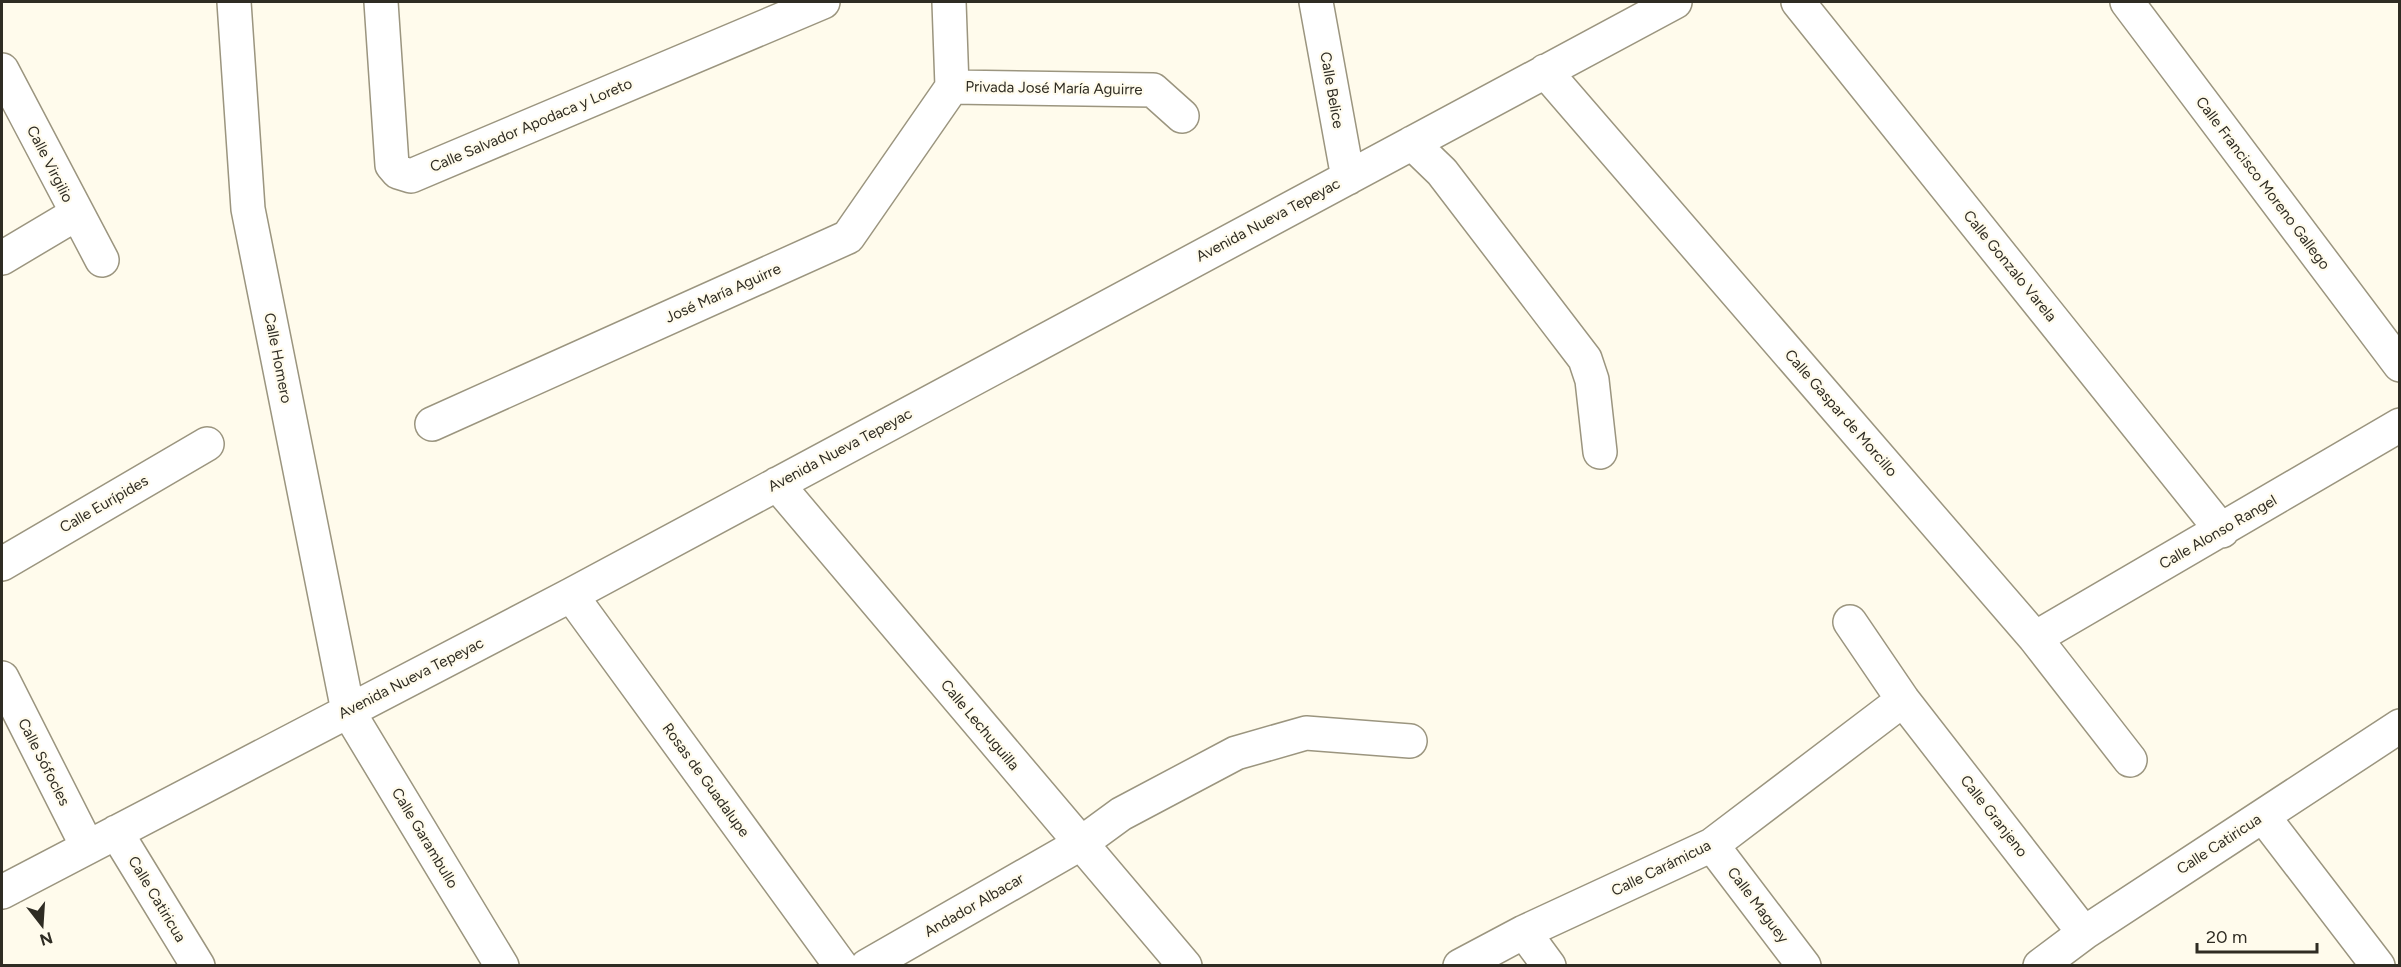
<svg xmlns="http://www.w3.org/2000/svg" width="2401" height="967" font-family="Figtree,sans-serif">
<rect width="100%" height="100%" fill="#fffbec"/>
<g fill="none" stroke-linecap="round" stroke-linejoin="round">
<!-- minor casing -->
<g stroke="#9b957f" stroke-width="36">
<path id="minor" d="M234 2 248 209 348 711 502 966
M381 2 392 165 398 172 411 176 823 2
M949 2 952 87
M1316 2 1348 178
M1798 2 2222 531
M2127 2 2400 365
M2 70 102 260
M1545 71 2035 638 2130 760
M952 87 1153 90 1182 116
M1412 143 1442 172 1585 359 1592 380 1600 452
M2 258 76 214
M432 424 848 237 952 87
M777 484 1185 966
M2 564 207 444
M571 595 841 966
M1850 622 1903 700 2084 933
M2035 638 2400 425
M2 678 87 846
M2263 816 2378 966
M116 832 198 966
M1712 845 1804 966
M2 892 571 595 1675 2
M1524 932 1549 966
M867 966 1080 844 1121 814 1236 753 1306 733 1410 741
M1460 966 1524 932 1712 845 1903 700
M2040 966 2084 933 2400 726"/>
</g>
<!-- minor -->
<use href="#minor" stroke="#fff" stroke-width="33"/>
</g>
<g text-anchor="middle" stroke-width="4.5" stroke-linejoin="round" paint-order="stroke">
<!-- street labels -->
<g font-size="15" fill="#2f2c23" stroke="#fffbec">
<text transform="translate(1054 88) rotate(1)" y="5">Privada José María Aguirre</text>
<text transform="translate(1332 90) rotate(80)" y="5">Calle Belice</text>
<text transform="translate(531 125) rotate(-23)" y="5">Calle Salvador Apodaca y Loreto</text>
<text transform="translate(50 164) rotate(63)" y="5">Calle Virgilio</text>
<text transform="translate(2263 183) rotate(53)" y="5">Calle Francisco Moreno Gallego</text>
<text transform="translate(1268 220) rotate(-28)" y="5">Avenida Nueva Tepeyac</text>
<text transform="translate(2010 266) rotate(51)" y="5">Calle Gonzalo Varela</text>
<text transform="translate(723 293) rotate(-24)" y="5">José María Aguirre</text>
<text transform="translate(278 358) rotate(79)" y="5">Calle Homero</text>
<text transform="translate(1841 413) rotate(49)" y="5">Calle Gaspar de Morcillo</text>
<text transform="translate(840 450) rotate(-28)" y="5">Avenida Nueva Tepeyac</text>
<text transform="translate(104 504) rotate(-30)" y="5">Calle Eurípides</text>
<text transform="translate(2218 532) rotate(-30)" y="5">Calle Alonso Rangel</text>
<text transform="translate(411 678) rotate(-27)" y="5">Avenida Nueva Tepeyac</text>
<text transform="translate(980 725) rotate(50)" y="5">Calle Lechuguilla</text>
<text transform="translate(44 762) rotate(63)" y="5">Calle Sófocles</text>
<text transform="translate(706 780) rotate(54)" y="5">Rosas de Guadalupe</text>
<text transform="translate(1994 816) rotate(52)" y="5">Calle Granjeno</text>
<text transform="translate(425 838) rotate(59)" y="5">Calle Garambullo</text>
<text transform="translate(2219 844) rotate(-33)" y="5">Calle Catiricua</text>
<text transform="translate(1661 868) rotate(-26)" y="5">Calle Carámicua</text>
<text transform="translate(157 899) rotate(59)" y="5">Calle Catiricua</text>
<text transform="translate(974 905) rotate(-30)" y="5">Andador Albacar</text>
<text transform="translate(1758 905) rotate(53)" y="5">Calle Maguey</text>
</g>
</g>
<!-- border -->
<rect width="2401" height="967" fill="none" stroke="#2f2c23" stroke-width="6"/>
<!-- north arrow -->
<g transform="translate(42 925) rotate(163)" stroke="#fffbec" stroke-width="4.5" paint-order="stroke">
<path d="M0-4.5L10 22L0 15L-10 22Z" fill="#2f2c23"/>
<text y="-9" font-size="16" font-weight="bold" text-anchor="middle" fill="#2f2c23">N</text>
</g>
<!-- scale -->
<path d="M2197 943v9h120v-9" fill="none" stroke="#2f2c23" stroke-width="3"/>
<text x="2206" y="943" font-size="18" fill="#2f2c23" stroke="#fffbec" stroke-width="4.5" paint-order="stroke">20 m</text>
</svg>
